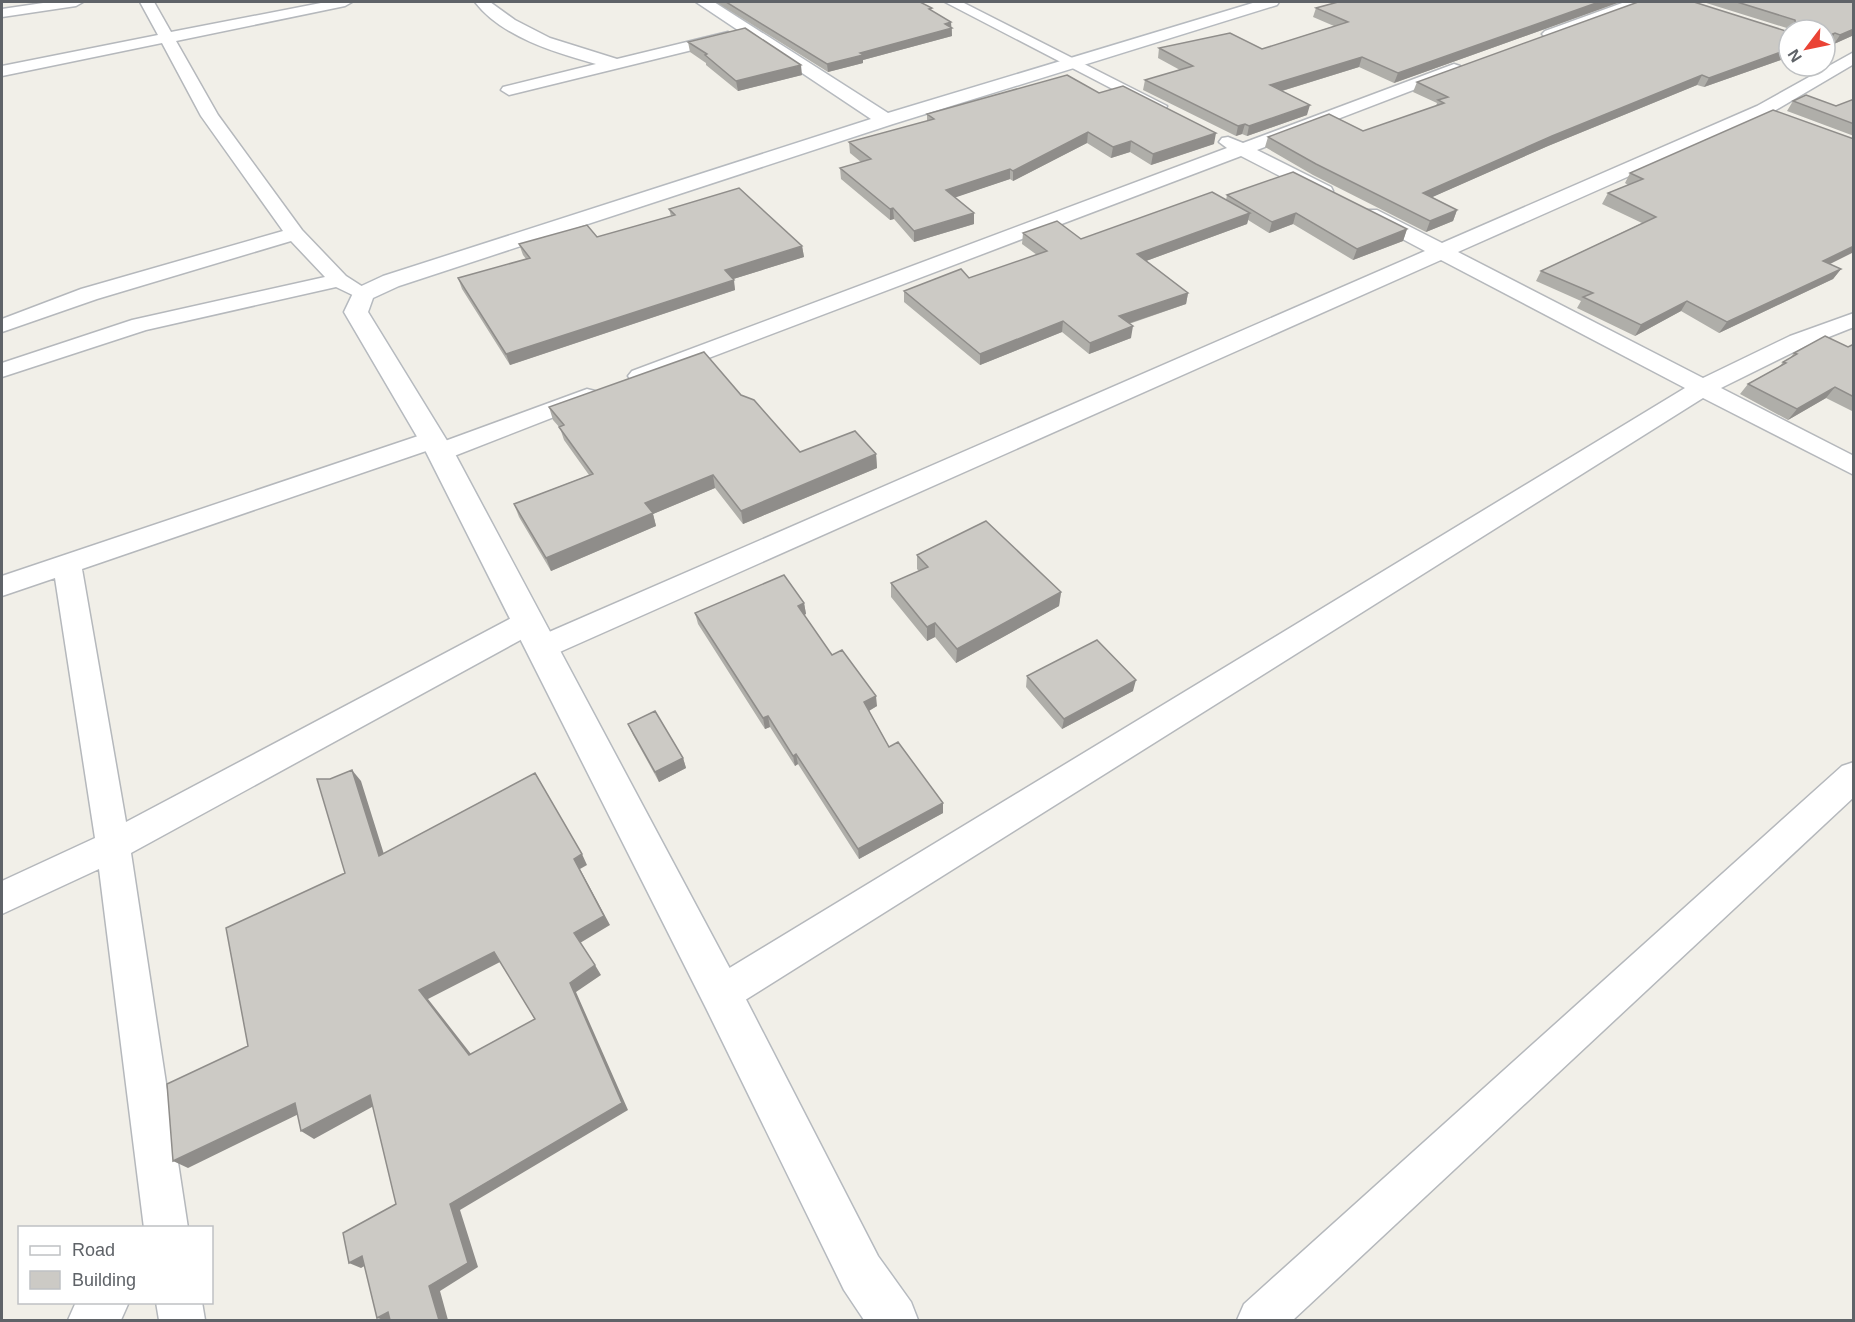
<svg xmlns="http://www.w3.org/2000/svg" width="1855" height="1322" font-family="Arial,sans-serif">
<rect width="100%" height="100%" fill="#f1efe8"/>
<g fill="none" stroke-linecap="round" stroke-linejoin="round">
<!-- street casing -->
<g stroke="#b5b8bc" stroke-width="3">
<path id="street" d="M50 2H83L76 6 2 17V9Z
M140 2H154L171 32 326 2H352L345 6 176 41 218 115 302 230 346 276 374 294 371 299 363 300 336 287 146 330 2 377V363L132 320 325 277 291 241 97 299 2 332V319L81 289 283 231 201 116 162 43 2 76V66L158 35Z
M475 2H490L515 20 550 38 617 59 728 32 736 37 733 40 509 95 501 90 503 87 596 64C556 53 502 37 475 2Z
M945 2H962L1167 106 1165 110H1153Z
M1625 2H1644L1555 37H1545L1542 34 1545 31Z
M1854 52V64L1769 114 1458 252 1703 378 1790 336 1854 313V327L1806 346 1721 388 1854 456V475L1703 398 734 1007 721 1013 708 1007 702 994 708 981 1685 388 1441 260 553 655 543 658 533 655 528 647 533 639 1425 251 1363 218 1360 214 1363 210H1377L1442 243 1757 106Z
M1454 64 1460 66 1462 69 1460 72 1257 150 1331 187 1333 191 1331 195H1317L1241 156 648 381H632L628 376 632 371 1227 148 1219 142 1222 138 1228 137 1243 143Z
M587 389 595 391 599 396 595 401 449 458 440 460 431 458 429 450 82 569 126 822 517 615 527 612 537 615 542 623 537 631 131 853 188 1228H144L99 869 2 914V881L95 838 55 578 2 596V576L424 434 433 432 442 434 445 441Z
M1854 762V797L1293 1320H1237L1244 1304 1842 766Z
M76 1302H129L121 1320H68Z
M156 1302H202L205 1320H159Z"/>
</g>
<!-- secondary casing -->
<g stroke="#b6babf" stroke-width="3">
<path id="secondary" d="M696 2H714L888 113 1256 2H1279L1277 5 893 124 399 286 373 298 368 312 454 452 736 980 878 1256 911 1302 918 1320H864L844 1290 706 1008 426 452 344 312 355 289 383 276 871 119Z"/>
</g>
<!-- street -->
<use href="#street" fill="#fff" fill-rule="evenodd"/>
<!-- secondary -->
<use href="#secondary" fill="#fff" fill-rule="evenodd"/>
</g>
<!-- wall -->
<path fill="#afaea9" d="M716 2H920L952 28V36L863 60V63L828 72Z
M1338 2H1620L1394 83 1359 67 1282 91 1307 115 1247 136 1242 134 1236 136 1143 90 1145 80 1180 70 1158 58 1159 48 1262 49 1334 26 1313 17 1316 8Z
M1703 2H1854V35L1834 44 1829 43 1825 30H1790V29Z
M1789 32V57L1704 87 1697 85 1548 146 1432 197 1457 210 1453 221 1426 232 1313 175 1265 147 1268 137 1363 131 1436 106 1437 103 1413 92 1417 82Z
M688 42 802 75 738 91 706 65V63L690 52Z
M1099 93 1214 144 1151 165 1130 152 1111 158 1087 143 1013 181 1010 179 955 197 974 224 914 242 894 219 890 220 841 179 840 168 861 162 850 153 849 142 927 121V114Z
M1854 99V136L1787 111 1793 101 1836 106Z
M1630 173 1830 264 1841 269 1833 279 1719 333 1681 311 1635 336 1577 308 1581 301 1536 281 1541 271 1642 223 1602 204 1608 193 1628 185 1625 183Z
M1227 195 1407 229 1403 241 1353 260 1293 224 1269 233 1248 220 1247 224 1146 261 1188 293 1186 304 1129 324 1131 338 1089 354 1062 332 980 365 904 302V291L969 278 1037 255 1022 244 1023 233 1081 239 1226 200Z
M669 209 802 246 804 257 733 279 735 290 510 365 462 289 458 278 526 259 523 255 519 244 597 237 671 216Z
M1854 344V412L1826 398 1788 420 1740 394 1748 384 1780 366 1783 362 1790 358 1794 353 1848 347Z
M741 395 800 452 876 454 877 468 743 524 715 488 653 514 656 526 551 571 519 517 514 504 589 475 564 440 560 428 553 420 549 407Z
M917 555 1061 592 1059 606 956 663 935 637 927 641 891 597V583L919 571 917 569Z
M804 603 806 614 804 615 832 655 877 706 869 711 889 747 943 813 859 859 798 764 795 766 770 727 765 729 698 624 695 613Z
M1027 676 1133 691 1062 729 1026 687Z
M628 724 683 758 686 768 659 782 633 735Z"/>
<!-- shaded-wall -->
<path fill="#8f8d8a" d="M1599 2H1620L1394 83 1398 73Z
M951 22 952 36 863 60V63L828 72 827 64Z
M1854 29V35L1834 44 1840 35Z
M1835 33 1829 43 1825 44V37Z
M1789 49V57L1704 87 1709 78Z
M1362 57 1359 67 1268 95 1270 85Z
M801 65 802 75 738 91 736 81Z
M1702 75 1697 85 1548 146 1419 203 1423 193 1552 136Z
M1310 105 1307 115 1247 136 1249 126Z
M1245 124 1242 134 1236 136 1238 126Z
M1088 132 1087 143 1013 181V171Z
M1216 133 1214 144 1151 165 1153 154Z
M1131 141 1130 152 1111 158 1113 147Z
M1010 169V179L945 201 946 190Z
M893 208 894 219 890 220V209Z
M1457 210 1453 221 1426 232 1430 221Z
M974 213V224L914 242V231Z
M1250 213 1247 224 1135 265 1137 254Z
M1296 213 1293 224 1269 233 1272 222Z
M1407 229 1403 241 1353 260 1357 249Z
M802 246 804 257 727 281 725 270Z
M1854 246V252L1816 271 1823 261Z
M1841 269 1833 279 1719 333 1727 322Z
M734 280 735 290 510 365 506 354Z
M1188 293 1186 304 1118 327 1119 316Z
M1687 301 1681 311 1635 336 1641 325Z
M1063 321 1062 332 980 365V354Z
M1133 326 1131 338 1089 354 1090 343Z
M1835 387 1826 398 1788 420 1797 409Z
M876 454 877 468 743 524 741 511Z
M713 475 715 488 653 514 656 526 551 571 546 558 645 503Z
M1061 592 1059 606 956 663 957 649Z
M804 603 806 614 800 617 798 606Z
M935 623V637L927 641V627Z
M1136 680 1133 691 1062 729 1064 719Z
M876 696 877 706 865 713 864 702Z
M768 716 770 727 765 729 763 718Z
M796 754 798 764 795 766 793 756Z
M683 758 686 768 659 782 655 772Z
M352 770 361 781 388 867 379 856Z
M943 803V813L859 859 858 849Z
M582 854 587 865 580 869 610 925 580 943 574 933V859Z
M494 952 502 961 428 999 478 1063 469 1055 419 990Z
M595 965 601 975 576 992 628 1110 460 1210 478 1267 440 1291 448 1320H439L429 1286 450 1204 570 983Z
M370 1095 381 1102 314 1139 301 1131Z
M295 1103 307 1110 188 1168 173 1161Z
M362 1256 373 1261 361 1268 349 1263Z
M388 1312 391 1320H384L377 1318Z"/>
<!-- building -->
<path fill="#cccac5" stroke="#8f8d8a" stroke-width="1.5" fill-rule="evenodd" d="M726 2H920L932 8 929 9 951 22 945 24 952 28 860 53 863 55 827 64Z
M1338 2H1599L1398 73 1362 57 1270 85 1310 105 1249 126 1245 124 1238 126 1145 80 1193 66 1159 48 1230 33 1262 49 1348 22 1316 8Z
M1638 2H1694L1789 32V49L1709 78 1702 75 1552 136 1423 193 1457 210 1430 221 1316 164 1268 137 1329 114 1363 131 1444 103 1438 100 1448 97 1417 82Z
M1737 2H1854V29L1840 35 1835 33 1825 37V30H1797L1795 20Z
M745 28 801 65 736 81 705 55 707 54 688 42Z
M1067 75 1099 93 1123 86 1216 133 1153 154 1131 141 1113 147 1088 132 1013 171 1010 169 946 190 974 213 914 231 893 208 890 209 840 168 871 159 849 142 934 119 927 114Z
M1806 95 1836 106 1854 99V124L1793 101Z
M1773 110 1854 139V246L1823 261 1841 269 1727 322 1687 301 1641 325 1583 297 1593 293 1541 271 1656 217 1608 193 1643 179 1630 173Z
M1293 172 1407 229 1357 249 1296 213 1272 222 1227 195Z
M739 188 802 246 725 270 734 280 506 354 458 278 530 258 519 244 587 225 597 237 675 215 669 209Z
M1212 192 1250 213 1137 254 1188 293 1119 316 1133 326 1090 343 1063 321 980 354 904 291 961 269 969 278 1047 251 1023 233 1057 221 1081 239Z
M1825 336 1848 347 1854 344V397L1835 387 1797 409 1748 384 1786 363 1783 362 1797 354 1794 353Z
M704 352 741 395 754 400 800 452 855 431 876 454 741 511 713 475 645 503 653 513 546 558 514 504 593 474 559 427 564 425 549 407Z
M986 521 1061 592 957 649 935 623 927 627 891 583 928 567 917 555Z
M784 575 804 603 798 606 832 655 842 650 876 696 864 702 889 747 898 742 943 803 858 849 796 754 793 756 768 716 763 718 695 613Z
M1097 640 1136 680 1064 719 1027 676Z
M655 711 683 758 655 772 628 724Z
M352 770 379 856 535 773 582 854 574 859 604 916 574 933 595 965 570 983 622 1103 450 1204 468 1263 429 1286 439 1320H390L388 1312 377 1318 362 1256 349 1263 343 1233 396 1204 370 1095 301 1131 295 1103 173 1161 167 1084 248 1046 226 928 345 873 317 779H330ZM494 952 535 1019 469 1055 419 990Z"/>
<!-- border -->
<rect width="1855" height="1322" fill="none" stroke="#5f6368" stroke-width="6"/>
<!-- legend -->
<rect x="18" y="1226" width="195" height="78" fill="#ffffff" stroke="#bfc1c3" stroke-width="1.5"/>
<rect x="30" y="1246" width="30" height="9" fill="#ffffff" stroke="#bfc1c3" stroke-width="1.5"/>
<text x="72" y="1256" font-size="18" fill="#5f6368">Road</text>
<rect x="30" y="1271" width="30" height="18" fill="#cccac5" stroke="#bfc1c3" stroke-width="1.5"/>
<text x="72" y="1286" font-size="18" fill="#5f6368">Building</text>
<!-- north arrow -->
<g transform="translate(1807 48) rotate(238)"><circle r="28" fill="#ffffff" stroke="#bfc1c3" stroke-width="1.5"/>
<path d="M0-4.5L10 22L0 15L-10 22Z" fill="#ea4335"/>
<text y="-9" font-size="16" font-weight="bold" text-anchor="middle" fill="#5f6368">N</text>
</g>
</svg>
